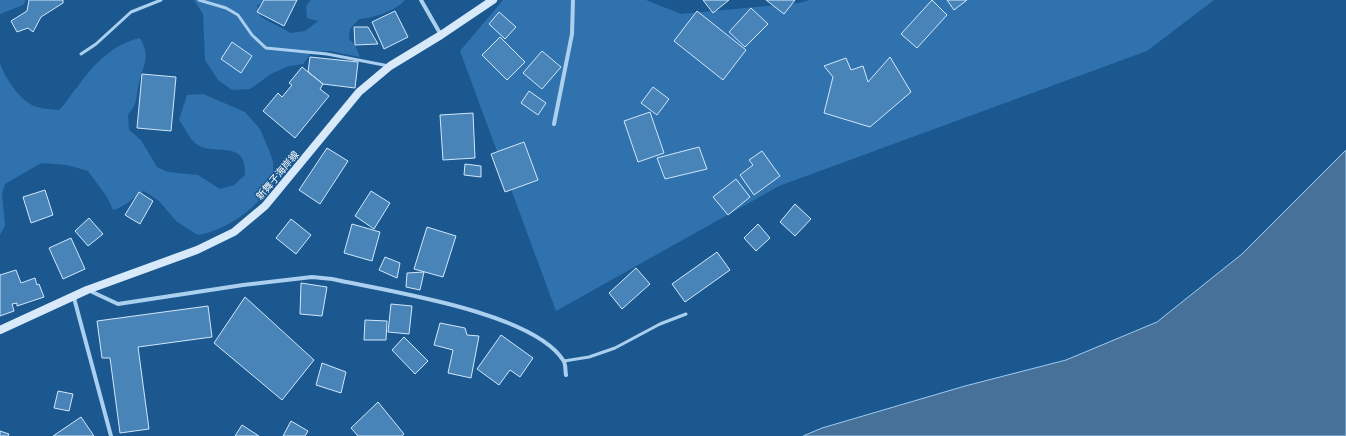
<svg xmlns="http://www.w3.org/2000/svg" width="1346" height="436" font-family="'PT Sans Narrow','Noto Sans JP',sans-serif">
<rect width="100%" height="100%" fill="#1b5890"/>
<!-- green -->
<path fill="#2f72ae" d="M0 0H26L23 5 0 14Z
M194 0H267L264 3 257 5 261 17 291 33 305 31 318 21 307 18 306 6 311 0H405C395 11 374 18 359 19L350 29 349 39 355 45 360 57 329 51 312 52 303 64 289 66 271 74 250 89 232 90 218 80 205 60 203 14Z
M503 0H646L681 14 799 3 810 0H1214L1147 51 779 186 556 311 460 51Z
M140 38C151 57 143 65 139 83 135 99 139 101 128 115L129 130 141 140 157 167 168 172 198 175 220 189 234 185 245 175C247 137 213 158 195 143 189 138 184 126 179 120L187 95 203 94 245 112 260 129 269 150 273 162 274 183C254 209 230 229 198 235L177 222 159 201 144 191C134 197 125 207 113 210L107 197 88 171 67 165 41 163 5 184 2 193 5 226 0 235V63C5 78 21 103 37 107 44 109 52 109 59 110 67 102 71 94 78 86 94 64 113 44 140 38Z"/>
<!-- water -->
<path fill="#477199" stroke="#9ecbf0" d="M1346 150V436H803L822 428 965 386 1066 360 1157 322 1242 254Z"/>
<!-- building -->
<path fill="#4984b9" stroke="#d1e7fa" d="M29 0H63V3L41 17 33 32 28 28 17 32 11 21 27 11Z
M264 0H297L284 26 257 12Z
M703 0H729L713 13Z
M766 0H795L784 14Z
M932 0 947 15 917 48 901 34Z
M947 0H967L954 10Z
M751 8 768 24 745 47 729 32Z
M395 11 408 37 384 49 372 22Z
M697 11 746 50 723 80 674 41Z
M499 12 516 27 505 39 489 24Z
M354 27H368L378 44 355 45Z
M500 37 525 62 507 80 482 55Z
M232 42 252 56 241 73 221 59Z
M542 51 561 67 542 89 523 73Z
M310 57 358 62 355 88 323 84 308 72Z
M890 57 911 92 870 127 824 113 833 77 824 66 846 58 851 70 863 66 868 82Z
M302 67 323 84 320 89 329 96 295 138 263 111 278 93 282 97 292 85 289 83Z
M142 74 176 77 171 131 137 128Z
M653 87 669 99 657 115 641 103Z
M529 91 546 103 538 115 521 103Z
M650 112 664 153 638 162 624 121Z
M473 113 475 158 443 160 440 115Z
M524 142 538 180 505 192 491 154Z
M699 147 707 169 665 179 657 158Z
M327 148 348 161 320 204 299 190Z
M762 151 780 176 754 195 740 175 753 165 749 160Z
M465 164 481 166V177L464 175Z
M736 179 750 197 728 215 713 197Z
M45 190 53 215 31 223 23 197Z
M371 191 390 203 374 229 355 216Z
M139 192 153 201 140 224 125 215Z
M795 204 811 219 795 236 780 222Z
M89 218 103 234 88 246 75 231Z
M291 219 311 235 296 254 276 238Z
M352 224 380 232 372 261 344 253Z
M758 224 770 238 756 251 744 238Z
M427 227 456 236 443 277 414 269Z
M71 238 85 269 63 279 49 248Z
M717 252 730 270 685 302 672 284Z
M385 257 400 263 397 278 379 270Z
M636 268 650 284 622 309 609 293Z
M16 270 21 283 35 278 37 285 39 284 44 297 17 306V303L12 304 14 311 0 316V275Z
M424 272 420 290 406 287 407 273Z
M301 283 327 287 322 316 300 314Z
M245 297 314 360 282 400 214 343Z
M391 304 412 306 409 334 388 332Z
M208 306 212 337 138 347 149 429 120 433 110 358H102L97 321Z
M365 320 387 321 386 340H364Z
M440 323 465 328 467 335 479 336 471 378 448 373 453 350 434 345Z
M501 335 533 358 520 377 510 370 499 385 477 369Z
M404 337 428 361 415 374 392 350Z
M322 363 346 372 341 393 316 385Z
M58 391 73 394 69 411 54 408Z
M378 402 404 434 402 436H358L351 428Z
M81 417 94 436H53Z
M291 421 308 431 305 436H283Z
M242 425 259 436H235Z
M0 431 9 434 8 436H0Z"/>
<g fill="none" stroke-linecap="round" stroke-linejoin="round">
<!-- lane -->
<path stroke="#abcfee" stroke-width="3" d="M199 0 226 8 238 15 252 35 266 48 327 54 389 66
M81 54 96 44 131 12 161 0
M564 361 589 357 615 348 660 324 686 314"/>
<!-- street -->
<path stroke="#abcfee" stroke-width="4" d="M421 0 441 35
M554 124 572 34 573 0
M88 290 118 304 243 285 312 277 332 279C387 291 532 312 563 360 566 363 565 370 566 375
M74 298 111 436"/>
<!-- secondary -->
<path stroke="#d8e9fa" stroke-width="8" d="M0 330 87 290 197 250 234 232 265 206 359 92 390 66 441 35 493 0"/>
</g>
<g text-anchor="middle" stroke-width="3" stroke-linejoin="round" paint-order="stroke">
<!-- street labels -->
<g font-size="10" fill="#fff" stroke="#1b5890">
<text transform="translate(277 175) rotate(-50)" y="4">新舞子海岸線</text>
</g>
</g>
</svg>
